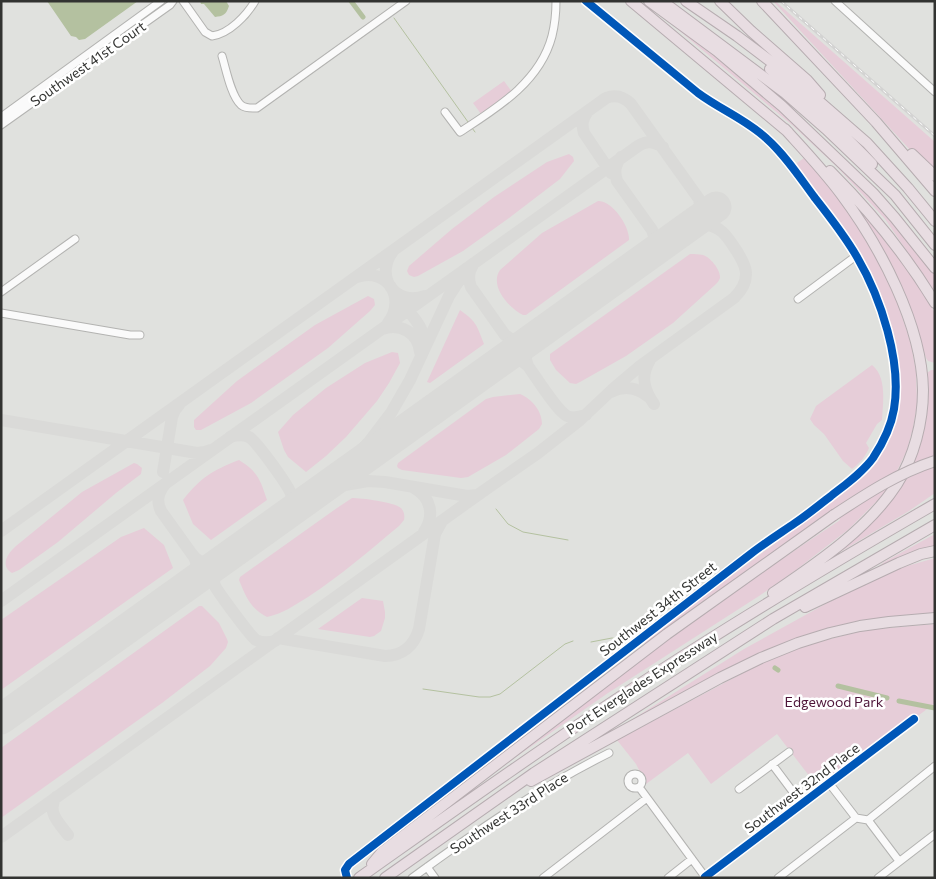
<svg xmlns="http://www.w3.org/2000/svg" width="936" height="879" font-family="Commissioner,sans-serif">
<rect width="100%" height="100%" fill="#e0e1de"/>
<!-- green -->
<path fill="#e6cdd8" d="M773 1H775L935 142V177Z
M663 17 697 39 852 173 935 269V295L904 247 885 219 837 167 792 125Z
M504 81 512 92 481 114 473 103Z
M569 154 573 157 574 161 560 179 509 218 463 251 418 276 414 277 409 275 407 271 409 266 452 229 494 197 547 162Z
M804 158 811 161 842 200 866 238 892 286 911 344 916 372 917 404 913 428 907 450 899 467 884 494 849 529 796 570 759 596 608 693 506 764 505 762 612 680 727 596 840 520 835 509 645 644 644 643 647 639 790 532 865 472 879 454 898 392 879 296 862 257 845 232 799 172 797 163Z
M842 186 909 270 935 313V363L928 361 926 358C915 326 906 294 891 264 877 237 859 211 842 186Z
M598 201C613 201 630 227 629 240L526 315H523C509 308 489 286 500 270L542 233Z
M690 254C694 254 699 254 703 255 710 257 721 270 720 278 719 281 717 283 715 285L673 323 626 356 580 382 576 384 570 383 556 370 550 360V354Z
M368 296 374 299 375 305 370 311 328 348 251 403 201 430H196L194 427V420L237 381 315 325Z
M460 310C477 322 477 326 484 344L430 383 427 382Z
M392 352 398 353 400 363 389 383 377 401 346 437 326 456 306 472 288 457 284 450 278 432 293 415 326 388 365 363Z
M872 365C887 377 883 402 882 420L877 424 866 443 869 448C865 457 860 463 852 469L843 461 824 434 814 425 810 419 816 406Z
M931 370H935V493L909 511 835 555 911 463 921 441 927 401V373Z
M520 394C532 399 542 411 542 424L539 429 506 455 468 477 461 478 402 470 398 468 397 466 398 463 486 399 493 397Z
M239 460C258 472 260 479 267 500L211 540 193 524 183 500C200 478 213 470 239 460Z
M134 463 137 464 142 468 141 474 116 493 58 542 19 570 12 573C0 566 7 554 16 546L82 492Z
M352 498C361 498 394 502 401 508 404 511 405 516 404 520L399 526C369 551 340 576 308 597 295 605 282 614 267 617 250 608 246 597 239 580L240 577 337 508Z
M144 528 164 545 173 568 1 690V620L121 537Z
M935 534V547L879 567V566L884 562Z
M935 558V613L904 615 901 617C873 621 845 623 818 631 751 652 690 689 628 722L744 649 829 602 900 568Z
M362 598 383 601 385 612V618L381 631 374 636 370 637 318 629Z
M199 606H202L219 623 227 639 228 642 226 648 210 666 162 703 1 818V748Z
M935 624V703L820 790 777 734 711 784 688 753 646 784 636 764 617 740 760 664 807 645 865 630Z"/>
<!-- water -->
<path fill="#b4c1a0" d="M47 1H138L85 39 79 40 76 37 71 36Z
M200 1H226L229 6C226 15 223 16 215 17L204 4H201Z"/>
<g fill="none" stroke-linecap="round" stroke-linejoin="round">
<!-- stream -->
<path stroke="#b4c1a0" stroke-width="1" d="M394 18 468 122
M472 128 475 132
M496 509 508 524 523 532 568 540
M591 642 612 638 623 640 624 641
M423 689 479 697H490L500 694 565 644 573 641"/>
<!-- canal -->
<path stroke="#b4c1a0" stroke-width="5" d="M351 1 363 17
M775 668 778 670
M838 686 887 698
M899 701 935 708"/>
<!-- taxiway -->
<path stroke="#dadad8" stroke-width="12" d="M588 111C583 118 581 124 584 133L611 173
M621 157C615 165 614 172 617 181L652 230C657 241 653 249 645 257
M393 251C374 276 395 307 425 296
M473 265C468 272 468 279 471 287L505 335 511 339 522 341 529 339 539 333
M357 277C387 267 407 298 388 323
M403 304C413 317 427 330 424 348
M382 329C400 323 418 332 420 352
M536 337C526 346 523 354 528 366 536 377 557 411 567 416 573 419 580 417 586 415
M650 360C640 376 644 390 654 404
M498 363C511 358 517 356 528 366
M611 392C624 385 638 388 649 397
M1 420 197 453 205 452 211 450
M230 437C236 435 242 434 249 437 256 441 291 488 292 497 293 504 289 509 286 515
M163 472 172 417 175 410 179 405
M330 483 369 442 391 413 410 380 449 296 462 276
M165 484C158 493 156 501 161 511L194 557C202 564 210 565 219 563
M414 488C431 497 435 516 424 532
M315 494 339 486 368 481 385 482 467 496 478 495
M1 531 606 98C616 94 624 97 631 104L699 199C702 212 697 219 687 227
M219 563C216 570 212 578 215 586 218 592 251 637 256 640 262 643 268 643 275 641
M191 583C197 573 199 565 193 555
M1 601 638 146C647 140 654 142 663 147
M278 638 385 656C402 656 414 646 419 629L435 534 441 523
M56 797C46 812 60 824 68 835
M1 837 482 492 538 453 580 420 614 388 640 366 734 298C754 278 746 264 732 244 726 235 720 227 708 225 697 224 689 228 679 233"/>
<!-- runway -->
<path stroke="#dadad8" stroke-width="31" d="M1 719 716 207"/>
<!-- minor casing -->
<g stroke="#b3b3b1" stroke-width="9">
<path id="minor" d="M183 1 205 32 212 36C229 34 247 15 255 1
M835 1 935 92
M222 56C226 69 231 96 241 105 246 109 252 108 257 108L406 1
M445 112 460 132C497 108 540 82 552 36 555 24 556 13 556 1
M1 117 161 1
M1 125 170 5 173 1
M1 292 75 239
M798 299 856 256
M1 313 130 335H140
M772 764 802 804
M628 781a7 7 0 1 1 14 0a7 7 0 1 1-14 0Z
M829 783 856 818 868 820 899 861
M639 787 706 878
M739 789 789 752
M868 820 935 766
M427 867 435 878
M705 877 914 719
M347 878 345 870 349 864 748 556C763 544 779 534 795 523 807 515 819 505 831 496 846 484 862 473 873 458 883 443 891 427 894 409 902 362 881 298 857 257 845 236 830 217 815 198 800 178 786 156 767 139 747 120 721 110 698 93L586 1
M412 878C475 832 539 788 609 753
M543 878 647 798
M668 878 692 859
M778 878 856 818
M878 878 935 834"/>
</g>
<!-- highway casing -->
<g stroke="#b6acb0" stroke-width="12">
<path id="highway" d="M631 1 788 132
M649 1 717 51 782 106 873 193 895 218 935 268
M662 1 785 93 826 129 895 195 935 245
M686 1 737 36 790 76 867 143 908 188 935 221
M720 1 751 31 807 80 820 95
M762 1 876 122 935 191
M770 69C805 99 840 130 872 164
M912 154 935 176
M830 171C870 211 906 255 935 303
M773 593C817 563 868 529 897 484 914 457 923 422 923 390 922 325 880 246 841 194 824 171 804 150 785 129
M805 607 899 563 921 554 935 551
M531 781 720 678 761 658 798 643 830 633 860 626 889 622 935 618
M372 864 382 852 667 634 834 515
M359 878C448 815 537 751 629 691 729 625 831 564 935 504
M385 878 534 773 773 619 935 525"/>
</g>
<!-- minor -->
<use href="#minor" stroke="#fafafa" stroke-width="7"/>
<!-- highway -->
<use href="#highway" stroke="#e8dde2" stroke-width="10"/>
<!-- rail casing -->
<g stroke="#d3d3d2" stroke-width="3">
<path id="rail" d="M781 1 935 136"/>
</g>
<!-- rail -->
<use href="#rail" stroke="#fff" stroke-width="1" stroke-dasharray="4" stroke-linecap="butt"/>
<!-- highway-bridge casing -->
<g stroke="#b6acb0" stroke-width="12" stroke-linecap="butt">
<path id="highway-bridge" d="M834 515C866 494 898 473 935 461"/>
</g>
<!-- highway-bridge -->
<use href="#highway-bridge" stroke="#e8dde2" stroke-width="10"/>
<!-- cycleway casing -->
<g stroke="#fff" stroke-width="11">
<path id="cycleway" d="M705 877 914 719
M347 878 345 870 349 864 748 556C763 544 779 534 795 523 807 515 819 505 831 496 846 484 862 473 873 458 883 443 891 427 894 409 902 362 881 298 857 257 845 236 830 217 815 198 800 178 786 156 767 139 747 120 721 110 698 93L586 1"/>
</g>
<!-- cycleway -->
<use href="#cycleway" stroke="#0057b8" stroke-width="8"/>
</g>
<g text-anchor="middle" stroke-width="5" stroke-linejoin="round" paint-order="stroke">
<!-- street labels -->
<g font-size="14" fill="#323331" stroke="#fff">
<text transform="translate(88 64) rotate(-35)" y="5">Southwest 41st Court</text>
<text transform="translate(658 609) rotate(-38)" y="5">Southwest 34th Street</text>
<text transform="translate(642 683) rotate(-33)" y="5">Port Everglades Expressway</text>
<text transform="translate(802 788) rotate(-37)" y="5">Southwest 32nd Place</text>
<text transform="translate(509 813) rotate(-33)" y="5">Southwest 33rd Place</text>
</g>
<!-- park labels -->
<g font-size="14" fill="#4d1438" stroke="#fff">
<text x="834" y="707">Edgewood Park</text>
</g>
</g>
<!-- border -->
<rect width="936" height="879" fill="none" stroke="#323331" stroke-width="5"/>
</svg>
